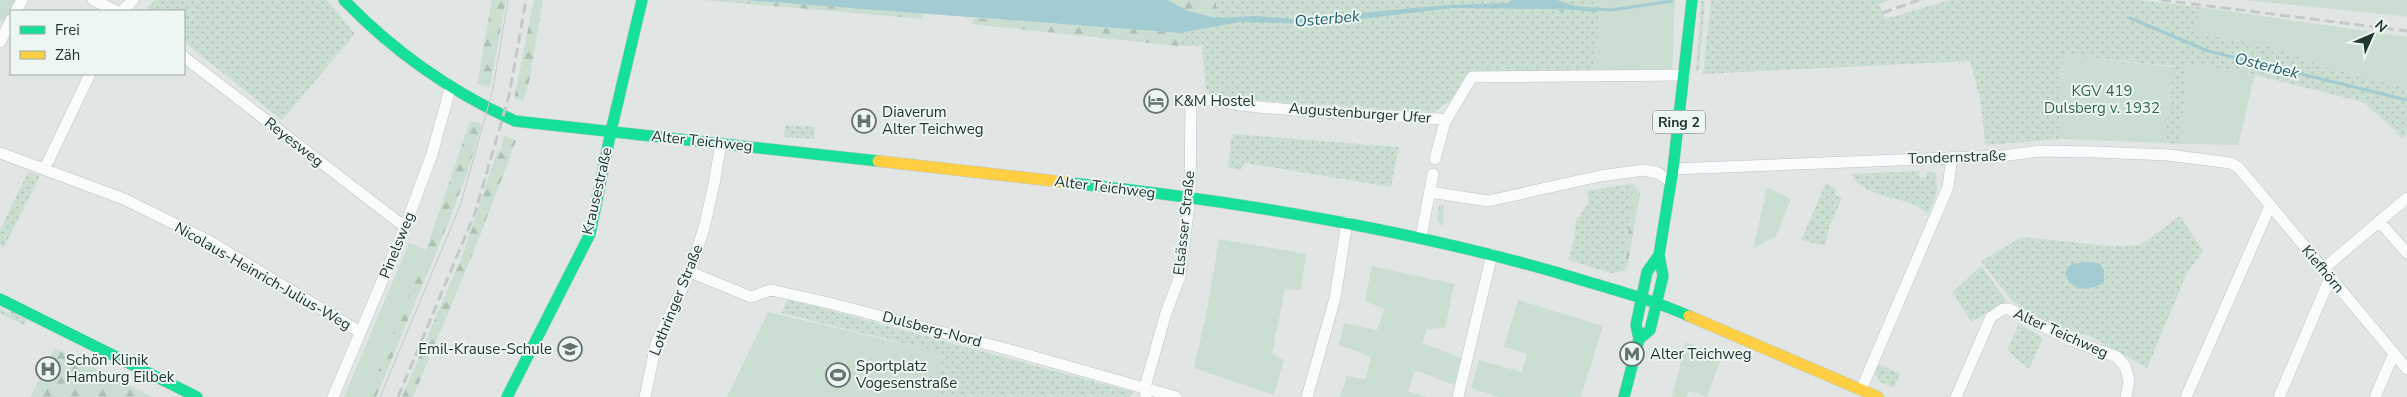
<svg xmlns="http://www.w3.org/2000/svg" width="2407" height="397" font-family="'Nunito Sans',sans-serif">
<defs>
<pattern id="grass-dots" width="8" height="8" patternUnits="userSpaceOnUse" patternTransform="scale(1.25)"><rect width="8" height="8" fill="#cadfd1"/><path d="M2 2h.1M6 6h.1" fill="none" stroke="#adc0b4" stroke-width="1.8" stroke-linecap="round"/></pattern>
<pattern id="forest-firs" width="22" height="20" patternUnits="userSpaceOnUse" patternTransform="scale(1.25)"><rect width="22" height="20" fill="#cadfd1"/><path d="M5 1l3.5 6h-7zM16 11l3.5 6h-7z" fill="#adc0b4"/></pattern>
</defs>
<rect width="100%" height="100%" fill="#e1e6e4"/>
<!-- grass -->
<path fill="url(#grass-dots)" d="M155 0H327L355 34 282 120 184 42V11H150L148 7Z
M1159 0H1601L1595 71H1471L1451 100 1434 112 1233 99 1210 94 1206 90 1202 46H1178L1179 33Z
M1701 0 1705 2 1699 69 1696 72Z
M1711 0H1890L1879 4 1885 19 1950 0H2136L2199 7 2196 32 2274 48 2326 67 2407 88V134L2401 139 2396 131 2363 102 2255 75 2187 63 2181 144 2165 143 2173 66 2062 55 2061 139 1985 145 1981 103 1970 61 1703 74Z
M785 125 815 127 814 139 784 137Z
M1232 134 1399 147 1391 187 1245 163 1241 170 1228 167Z
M1919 171 1920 177H1926L1927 171 1936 174 1937 192 1928 214C1924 211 1919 207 1915 205 1894 196 1863 196 1851 174Z
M28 172 40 176 4 247 0 245V230Z
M1826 183 1836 189 1835 194 1842 198 1829 228 1825 246 1801 240Z
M1628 184 1633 192 1624 271 1611 273 1568 260 1574 240 1576 221 1589 202 1587 191Z
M2180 216 2203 251 2187 273 2147 368 2090 336 2047 324 2012 301 1981 261 2022 237 2110 246 2140 245Z
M1981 266 2007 301 1971 322 1953 292Z
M787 299 1133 392 1130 397H934L943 353 782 313Z
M0 309 10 314 12 311 27 319 24 325 0 313Z
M2019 324 2043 338 2029 369 2007 350Z
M1879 364 1900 374 1894 388 1880 382 1875 373Z"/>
<!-- forest -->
<path fill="url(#forest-firs)" d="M492 0H506L490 87 477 84Z
M534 0H543L529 82 523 101 514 99Z
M703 0H745L924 13 922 19Z
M1167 0H1216V18L1188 11Z
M974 18 1179 33 1178 46 971 24Z
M470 121 482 124 467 173 449 221 376 397H368L426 250Z
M504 135 516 141 478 241 413 397H402L463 253 498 150 501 151Z
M1628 184H1634L1640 193 1627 268 1624 271 1633 192Z
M1444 204 1443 227 1437 221 1439 206Z
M55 348 139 390 152 397H30Z"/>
<!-- garden -->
<path fill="#cadfd1" d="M0 0H17L4 23 0 21Z
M1601 0H1675L1672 71H1595Z
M2243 0H2407V17L2392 15Z
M2199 7 2407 37V88L2326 67 2274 48 2196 32Z
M2062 55 2173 67 2165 143 2061 139Z
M2187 63 2255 75 2238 145 2181 144Z
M1767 187 1791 199 1776 236 1753 249Z
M1219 239 1306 254 1301 290 1285 289 1272 353 1284 360 1274 395 1194 368 1208 305Z
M409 243 426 250 368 397H344Z
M1372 266 1454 284 1445 328 1427 329 1422 343 1461 358 1454 385 1415 370 1408 391 1427 397H1340L1347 376 1365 380 1371 357 1339 345 1344 323 1377 330 1384 309 1365 301Z
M1518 300 1603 326 1581 397H1499L1471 388 1479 360 1522 372 1527 354 1504 347Z
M768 312 943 353 934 397H727Z
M1686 342 1722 356 1707 397 1689 391 1686 397H1672Z"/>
<!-- water -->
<path fill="#a3cbd2" d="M745 0H1167L1188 11 1216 18 1255 16 1295 19 1447 5 1508 3 1512 0H1557L1575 6 1598 8 1597 12 1564 9 1563 14 1558 9 1452 8 1320 24 1240 22 1179 33Z
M2085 262 2099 263 2104 270V282C2091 291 2070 293 2065 273L2071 264Z"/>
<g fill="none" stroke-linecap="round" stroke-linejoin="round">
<!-- stream -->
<path stroke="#a3cbd2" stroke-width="3" d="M1594 9 1611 10 1672 1
M2130 18 2208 51 2407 100"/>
<!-- street casing -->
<g stroke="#bec3c1" stroke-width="12">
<path id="street" d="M93 0 116 11
M16 11 22 0
M122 11 133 0
M0 42 11 20
M184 57 405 227
M0 153 124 199 209 241 360 332
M1435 159 1445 122 1472 77 1685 75
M45 168 90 74
M1673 169 2001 156 2040 151 2096 152 2168 155 2231 163 2239 168 2407 369
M1430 192 1488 201 1600 176 1644 170 1658 173 1671 182
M2379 221 2407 253
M1421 237 1433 174
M2323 269 2407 198
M690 272 751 297 771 290 829 303 1010 350 1176 397
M1861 390 1948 187 1952 157
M333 397 405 227 432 154 450 89
M645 397 656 344 690 272 704 228 714 184 721 143
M1146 397 1145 387 1166 313 1180 276 1190 196 1191 103C1202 95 1227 103 1240 105 1306 113 1373 114 1440 119L1445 122
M1307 397 1335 298 1347 222
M1458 397 1492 254
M1956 397 1991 317 2003 309H2009L2068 339 2117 357 2125 366 2129 381 2126 397
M2186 397 2270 206
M2279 397 2330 278
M2375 397 2394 353"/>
</g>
<!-- fast casing -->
<g stroke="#bec4c1" stroke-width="12">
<path id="fast" d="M344 0C394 52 450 91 515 121L878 161
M1072 183C1235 201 1398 227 1555 272 1600 286 1646 297 1689 316
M0 299 197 397
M1639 339 1650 330 1663 276 1659 255 1673 169 1692 0
M507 397 590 234 611 131 642 0
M1624 397 1639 339 1636 325 1647 272 1659 255"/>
</g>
<!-- slow casing -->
<g stroke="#bec4c1" stroke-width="12">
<path id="slow" d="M878 161 1072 183
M1689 316 1878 397"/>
</g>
<!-- street -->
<use href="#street" stroke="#fafbfb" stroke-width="11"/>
<!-- fast -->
<use href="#fast" stroke="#16e098" stroke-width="11"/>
<!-- slow -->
<use href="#slow" stroke="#ffcf43" stroke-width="11"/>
<!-- tram -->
<path stroke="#c5c9c8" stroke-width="1" d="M380 397 460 206 493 89 508 0"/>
<!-- rail -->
<path stroke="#c5c9c8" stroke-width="3" stroke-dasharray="10 5" stroke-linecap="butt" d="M2161 0 2407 31
M1882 13 1919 0
M398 397 475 213 509 96 526 0"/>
</g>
<!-- icons -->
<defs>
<g id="hotel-ring" transform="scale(1.25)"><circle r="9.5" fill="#eef6f2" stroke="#647470" stroke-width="1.5"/><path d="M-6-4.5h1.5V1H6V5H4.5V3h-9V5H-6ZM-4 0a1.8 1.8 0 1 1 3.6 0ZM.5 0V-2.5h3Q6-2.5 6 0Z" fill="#647470"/></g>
<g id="hospital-ring" transform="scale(1.25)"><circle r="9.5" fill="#eef6f2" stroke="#647470" stroke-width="1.5"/><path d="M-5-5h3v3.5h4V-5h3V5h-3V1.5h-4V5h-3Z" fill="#647470"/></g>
<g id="school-ring" transform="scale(1.25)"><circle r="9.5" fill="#eef6f2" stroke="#647470" stroke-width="1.5"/><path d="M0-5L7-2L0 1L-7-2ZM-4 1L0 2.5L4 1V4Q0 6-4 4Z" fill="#647470"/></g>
<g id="metro-ring" transform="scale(1.25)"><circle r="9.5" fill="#eef6f2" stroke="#647470" stroke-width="1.5"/><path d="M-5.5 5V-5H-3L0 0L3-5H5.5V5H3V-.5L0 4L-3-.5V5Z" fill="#647470"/></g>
<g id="stadium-ring" transform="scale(1.25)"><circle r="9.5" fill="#eef6f2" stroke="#647470" stroke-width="1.5"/><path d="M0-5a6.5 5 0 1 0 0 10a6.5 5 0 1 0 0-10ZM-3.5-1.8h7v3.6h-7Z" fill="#647470"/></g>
</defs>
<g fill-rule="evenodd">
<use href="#hotel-ring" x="1156" y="101"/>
<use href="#hospital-ring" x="864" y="121"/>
<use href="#school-ring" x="570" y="349"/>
<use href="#metro-ring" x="1632" y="354"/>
<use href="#hospital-ring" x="48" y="369"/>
<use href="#stadium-ring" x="838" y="375"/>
</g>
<g text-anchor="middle" stroke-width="4" stroke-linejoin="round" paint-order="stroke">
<!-- shield labels -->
<rect fill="#eef6f2" stroke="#5e706b" stroke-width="1" x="1653" y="110.5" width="52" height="23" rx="4"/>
<g font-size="14" font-weight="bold" fill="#213731">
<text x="1679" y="127">Ring 2</text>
</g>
<!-- park labels -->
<g font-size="15" fill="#2e6b46" stroke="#eef6f2">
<text x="2102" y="96">KGV 419<tspan x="2102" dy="17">Dulsberg v. 1932</tspan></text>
</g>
<!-- poi labels -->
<g font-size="15" fill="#213731" stroke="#eef6f2" text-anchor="start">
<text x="1174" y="106">K&amp;M Hostel</text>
<text x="882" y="117">Diaverum<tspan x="882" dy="17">Alter Teichweg</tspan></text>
<text x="552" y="354" text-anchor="end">Emil-Krause-Schule</text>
<text x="1650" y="359">Alter Teichweg</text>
<text x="66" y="365">Schön Klinik<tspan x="66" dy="17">Hamburg Eilbek</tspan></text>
<text x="856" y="371">Sportplatz<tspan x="856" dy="17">Vogesenstraße</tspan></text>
</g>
<!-- street labels -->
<g font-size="15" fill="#213731" stroke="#eef6f2">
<text transform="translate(1360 113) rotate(4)" y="5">Augustenburger Ufer</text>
<text transform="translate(702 141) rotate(6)" y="5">Alter Teichweg</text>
<text transform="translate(294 142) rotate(38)" y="5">Reyesweg</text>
<text transform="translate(1957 157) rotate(-2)" y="5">Tondernstraße</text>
<text transform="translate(1105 187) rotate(7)" y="5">Alter Teichweg</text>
<text transform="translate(597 191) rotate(-77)" y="5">Krausestraße</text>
<text transform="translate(1184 223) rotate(-84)" y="5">Elsässer Straße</text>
<text transform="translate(397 245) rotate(-68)" y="5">Pinelsweg</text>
<text transform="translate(2323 269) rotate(50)" y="5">Kiefhörn</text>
<text transform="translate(263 276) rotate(30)" y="5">Nicolaus-Heinrich-Julius-Weg</text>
<text transform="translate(676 300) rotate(-68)" y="5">Lothringer Straße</text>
<text transform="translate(932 329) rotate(15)" y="5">Dulsberg-Nord</text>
<text transform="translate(2061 333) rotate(24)" y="5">Alter Teichweg</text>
</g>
<!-- water labels -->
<g font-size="16" font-style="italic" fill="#20616e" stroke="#eef6f2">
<text transform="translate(1327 18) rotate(-5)" y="6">Osterbek</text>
<text transform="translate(2267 65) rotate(14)" y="6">Osterbek</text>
</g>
</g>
<!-- legend -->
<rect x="10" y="10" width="175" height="65" fill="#eef6f2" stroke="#9caaa5"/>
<rect x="20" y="26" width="25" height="8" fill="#16e098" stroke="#9caaa5"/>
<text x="55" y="35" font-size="15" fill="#213731">Frei</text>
<rect x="20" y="51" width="25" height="8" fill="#ffcf43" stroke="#9caaa5"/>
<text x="55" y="60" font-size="15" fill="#213731">Zäh</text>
<!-- north arrow -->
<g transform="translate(2372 35) rotate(45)" stroke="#eef6f2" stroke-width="4" paint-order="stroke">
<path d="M0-4L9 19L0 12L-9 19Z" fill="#213731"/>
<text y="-8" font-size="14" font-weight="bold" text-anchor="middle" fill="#213731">N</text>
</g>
</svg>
